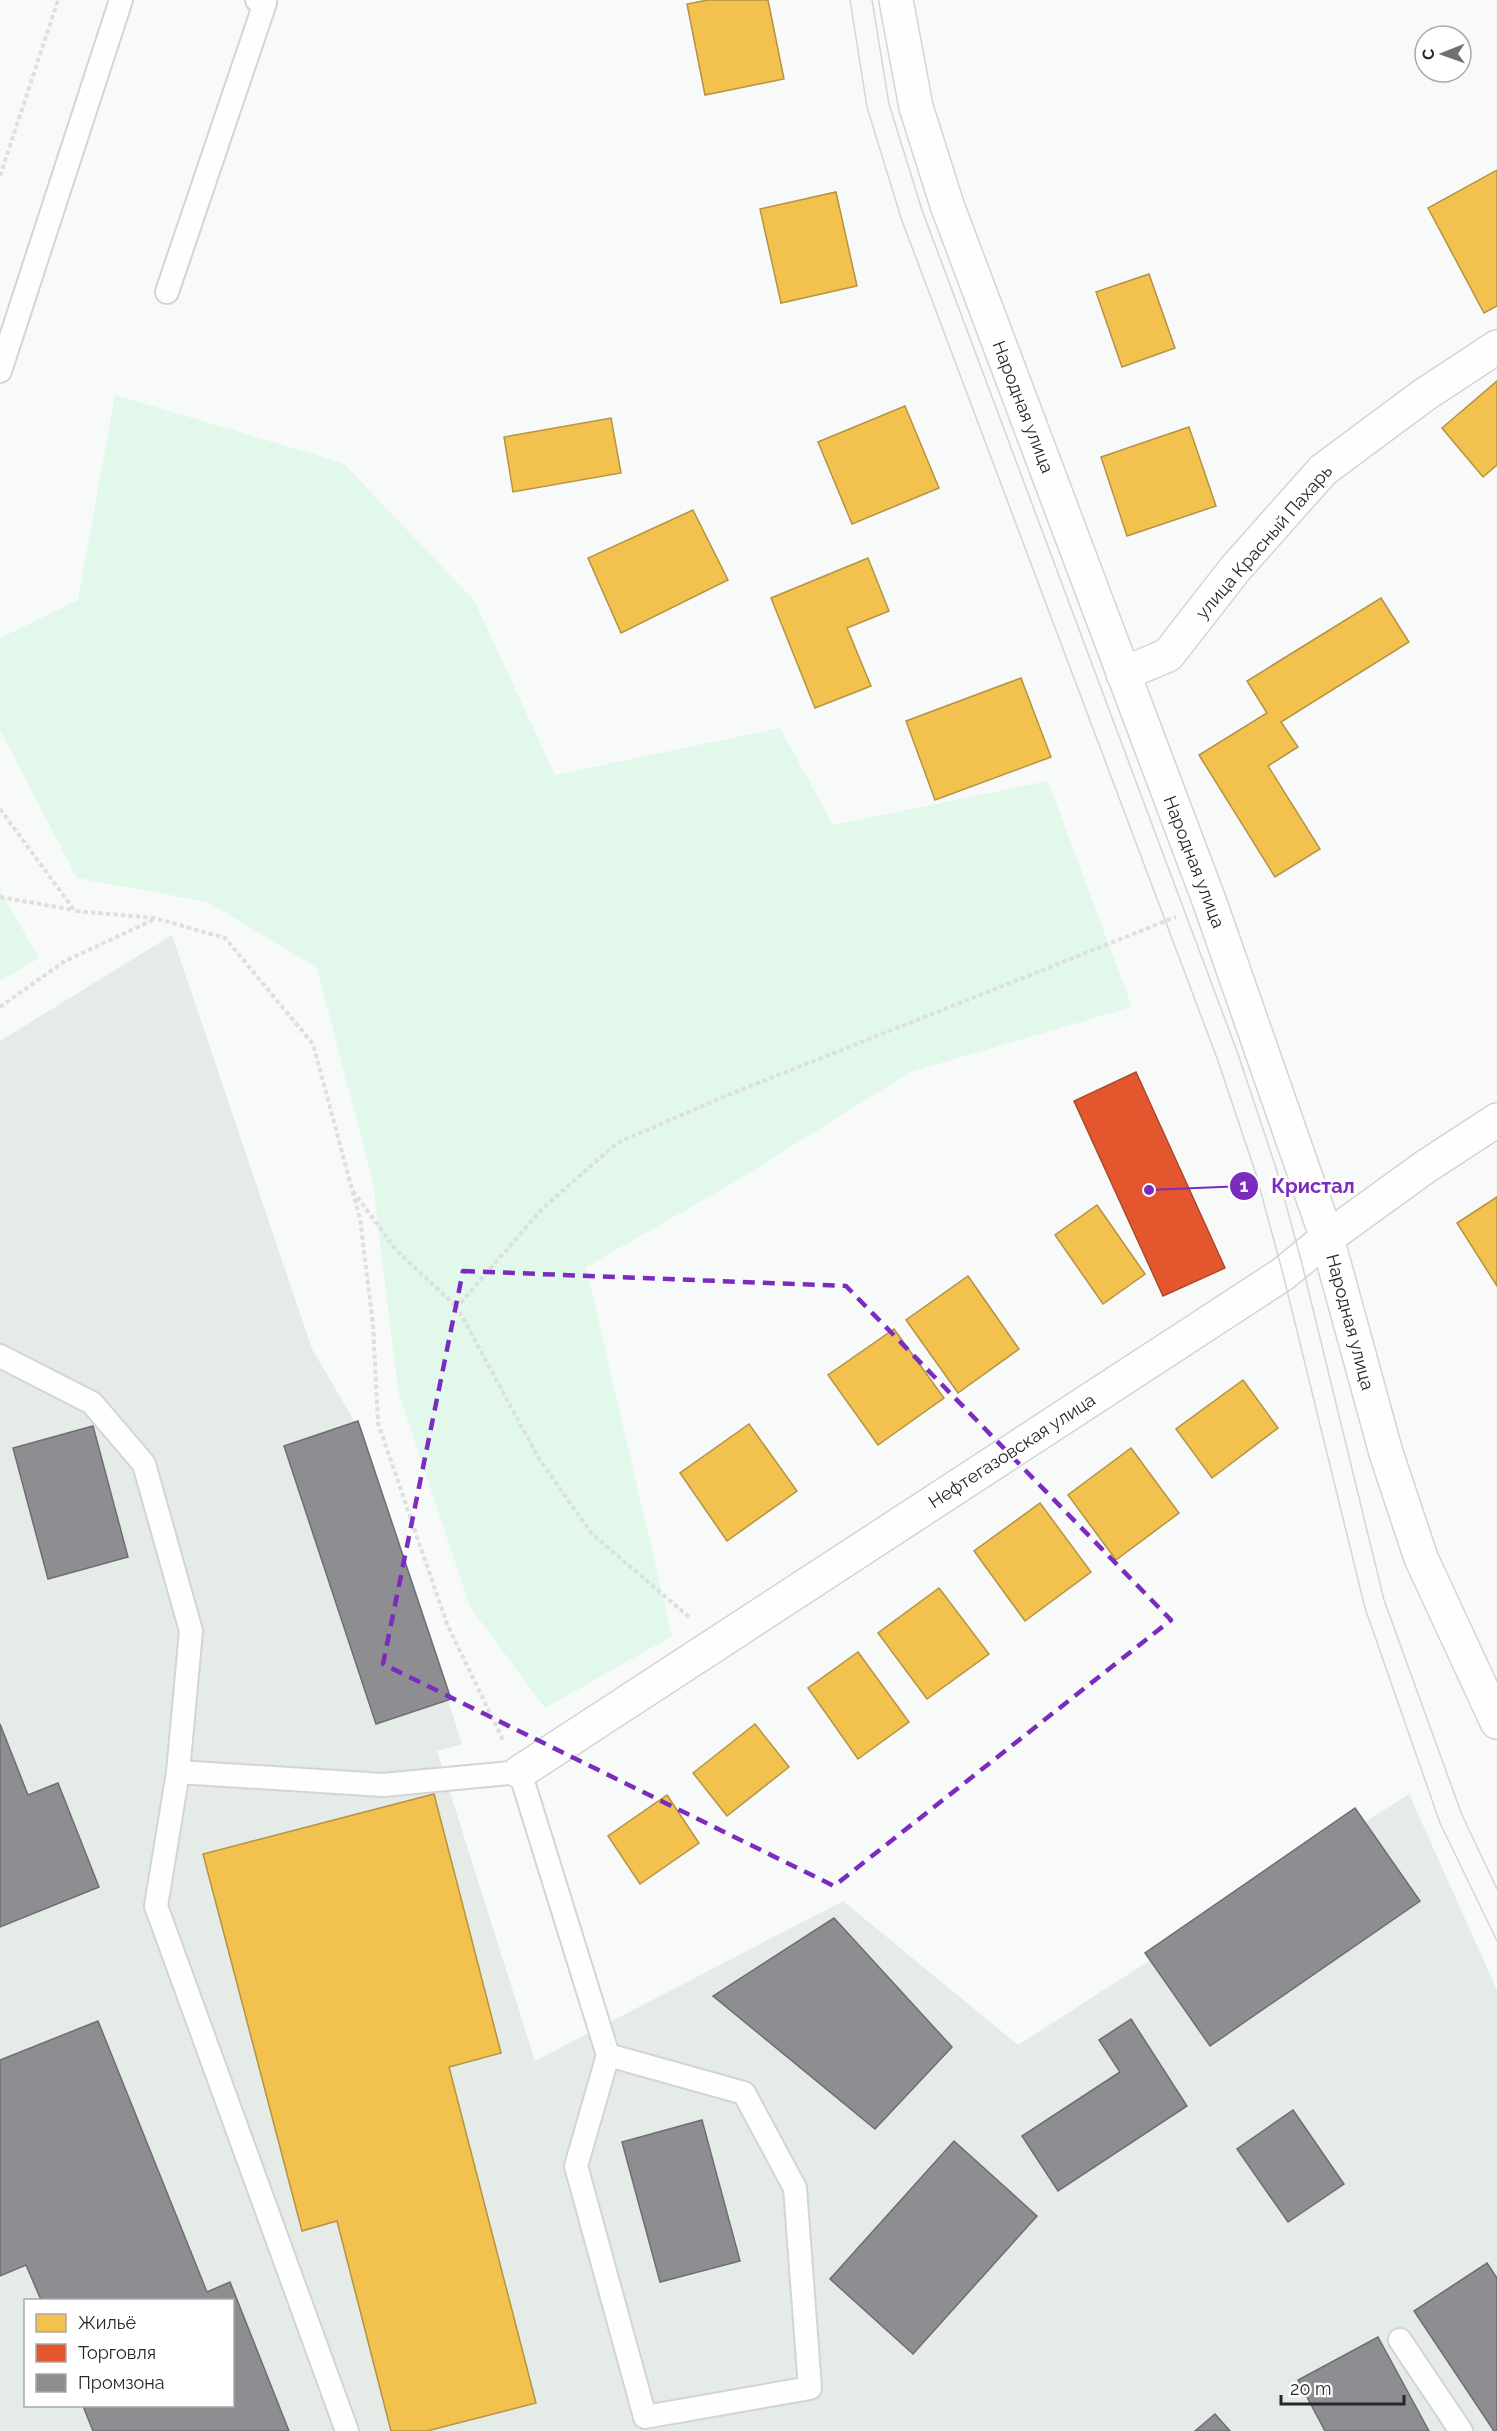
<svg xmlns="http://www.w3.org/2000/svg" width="1497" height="2431" font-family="Raleway,sans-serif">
<rect width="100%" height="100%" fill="#f8faf9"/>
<!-- built -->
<path fill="#e5ebe7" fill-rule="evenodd" d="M172 935 312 1349 362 1434 462 1744 437 1751 535 2061 843 1901 1018 2045 1409 1794 1497 1990V2431H0V1041ZM26 2300H232V2406H26Z"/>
<!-- green -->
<path fill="#e1f8ea" d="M115 395 343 463 474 600 555 775 780 728 833 825 1048 781 1132 1007 910 1072 738 1180 586 1267 672 1636 545 1708 470 1607 398 1391 373 1183 317 968 208 902 77 878 0 730V638L78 600Z
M0 890 39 958 0 981Z"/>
<!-- homes -->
<path fill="#f2c14e" stroke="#b59342" stroke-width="1.5" d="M708 0H768L784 79 705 95 687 4Z
M1497 170V306L1484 313 1428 208Z
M836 192 857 286 781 303 760 209Z
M1149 274 1175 348 1122 367 1096 292Z
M1497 381V465L1483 477 1442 428Z
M905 406 939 488 852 524 818 442Z
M611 418 621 473 513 492 504 437Z
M1189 427 1216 506 1127 536 1101 457Z
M693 510 728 580 621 633 588 558Z
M868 558 889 611 847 628 871 686 815 708 771 598Z
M1381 598 1409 642 1281 722 1298 747 1268 766 1320 849 1275 877 1199 755 1267 713 1247 681Z
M1021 678 1051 757 935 800 906 721Z
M1497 1197V1286L1457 1223Z
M1097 1205 1145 1274 1103 1304 1055 1235Z
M968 1276 1019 1349 958 1393 906 1320Z
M894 1329 944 1398 878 1445 828 1375Z
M1243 1380 1278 1428 1212 1478 1176 1429Z
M749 1424 797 1491 727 1541 680 1473Z
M1131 1448 1179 1513 1116 1560 1068 1495Z
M1040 1503 1091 1572 1025 1621 974 1551Z
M939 1588 989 1654 927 1699 878 1633Z
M858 1652 909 1722 858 1759 808 1688Z
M755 1724 789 1767 727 1816 693 1773Z
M434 1794 501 2053 449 2067 536 2403 427 2431H391L337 2221 302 2231 203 1854Z
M667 1795 699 1843 640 1884 608 1836Z"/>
<!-- shops -->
<path fill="#e4572e" stroke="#ab492c" stroke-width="1.5" d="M1136 1072 1225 1268 1163 1296 1074 1101Z"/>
<!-- industry -->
<path fill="#8d8d92" stroke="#6e6e72" stroke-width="1.5" d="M358 1421 451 1699 376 1724 284 1446Z
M93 1426 128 1557 48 1579 13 1448Z
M0 1724 28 1795 58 1783 99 1887 0 1927Z
M1355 1808 1420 1901 1210 2046 1145 1953Z
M834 1918 952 2047 875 2129 713 1996Z
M1131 2019 1187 2106 1058 2191 1022 2136 1120 2072 1099 2040Z
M98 2021 207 2292 230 2282 289 2431H93L83 2406H232V2300H41L26 2265 0 2276V2060Z
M1293 2110 1344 2184 1288 2222 1237 2149Z
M702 2120 740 2261 660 2282 622 2142Z
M954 2141 1037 2216 913 2354 830 2279Z
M1487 2263 1497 2278V2431H1494L1414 2311Z
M1378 2337 1429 2431H1325L1298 2380Z
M1215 2414 1230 2431H1195Z"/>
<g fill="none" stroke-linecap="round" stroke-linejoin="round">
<!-- lane casing -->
<g stroke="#d3d5d4" stroke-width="26">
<path id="lane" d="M167 292 265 3 257 0
M0 371 121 0
M0 1356 92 1403 144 1464 191 1631 178 1772 383 1785 520 1772 608 2055 576 2166 645 2417 810 2388 795 2188 744 2093 608 2055
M178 1772 156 1906 347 2431
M1400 2340 1461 2431"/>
</g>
<!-- street casing -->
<g stroke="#d3d5d4" stroke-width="36">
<path id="street" d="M896 0 916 107 947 205 1210 903 1327 1238 1386 1453 1421 1558 1497 1722
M1123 674 1168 655 1235 569 1323 470 1424 395 1497 347
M520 1772 1283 1274 1327 1238 1425 1167 1497 1120"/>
</g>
<!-- path -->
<path stroke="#dedfde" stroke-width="4" stroke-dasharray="4.5 3" stroke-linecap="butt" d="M0 176 58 0
M0 809 75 911 155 918 225 938 313 1044 360 1219 373 1324 378 1423 447 1624 503 1740
M0 897 74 910
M0 1007 65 961 155 919
M353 1191 396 1250 457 1307
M689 1617 591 1533 538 1457 457 1307 542 1209 617 1143 728 1095 1176 917"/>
<!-- lane -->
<use href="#lane" stroke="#fefefe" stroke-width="22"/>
<!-- street -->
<use href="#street" stroke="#fefefe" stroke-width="33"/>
<!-- tram -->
<path stroke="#d5d5d5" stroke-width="1.5" d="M850 0 867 107 901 218 1218 1061 1256 1174 1283 1274 1365 1608 1440 1823 1497 1941
M872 0 889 104 922 210 1238 1054 1276 1168 1301 1260 1384 1600 1462 1815 1497 1889"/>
</g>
<!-- marked area -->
<path fill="none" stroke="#7b2cbf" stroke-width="4.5" stroke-dasharray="12 8" stroke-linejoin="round" d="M463 1271 846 1286 1171 1620 834 1886 383 1664Z"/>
<g text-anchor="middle" stroke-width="6" stroke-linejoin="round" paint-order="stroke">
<!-- street labels -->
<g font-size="18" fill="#262726" stroke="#fff">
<text transform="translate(1023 407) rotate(69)" y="6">Народная улица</text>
<text transform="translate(1264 542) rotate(-49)" y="6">улица Красный Пахарь</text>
<text transform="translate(1194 862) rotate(69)" y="6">Народная улица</text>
<text transform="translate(1350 1322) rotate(75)" y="6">Народная улица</text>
<text transform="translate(1012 1451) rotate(-33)" y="6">Нефтегазовская улица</text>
</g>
</g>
<!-- callouts -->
<path fill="none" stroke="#7b2cbf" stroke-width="2" d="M1149 1190L1244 1186"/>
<g fill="#7b2cbf" stroke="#fff" stroke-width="2">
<circle cx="1149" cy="1190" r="6"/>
<circle cx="1244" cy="1186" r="15"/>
</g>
<g font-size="18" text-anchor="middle" font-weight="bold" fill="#fff">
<text x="1244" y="1192">1</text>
</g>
<g font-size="20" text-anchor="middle" font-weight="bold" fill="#7b2cbf" stroke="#fff" stroke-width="6" stroke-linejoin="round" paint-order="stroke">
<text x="1313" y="1193">Кристал</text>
</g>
<!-- legend -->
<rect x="24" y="2299" width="210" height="108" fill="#ffffff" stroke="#a8a9a8" stroke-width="1.5"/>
<rect x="36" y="2314" width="30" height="18" fill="#f2c14e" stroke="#a8a9a8" stroke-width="1.5"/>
<text x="78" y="2329" font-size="18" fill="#262726">Жильё</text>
<rect x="36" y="2344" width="30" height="18" fill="#e4572e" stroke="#a8a9a8" stroke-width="1.5"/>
<text x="78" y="2359" font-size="18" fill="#262726">Торговля</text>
<rect x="36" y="2374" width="30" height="18" fill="#8d8d92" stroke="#a8a9a8" stroke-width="1.5"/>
<text x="78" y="2389" font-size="18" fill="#262726">Промзона</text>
<!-- north arrow -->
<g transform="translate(1443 54) rotate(269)"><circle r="28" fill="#ffffff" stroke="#a8a9a8" stroke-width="1.5"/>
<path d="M0-4.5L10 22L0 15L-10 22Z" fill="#707170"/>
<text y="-9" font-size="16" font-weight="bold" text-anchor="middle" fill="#262726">С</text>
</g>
<!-- scale -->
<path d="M1281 2395v9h123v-9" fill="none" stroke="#262726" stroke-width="3"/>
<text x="1290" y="2395" font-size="18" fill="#262726" stroke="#ffffff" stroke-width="4.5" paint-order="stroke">20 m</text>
</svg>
